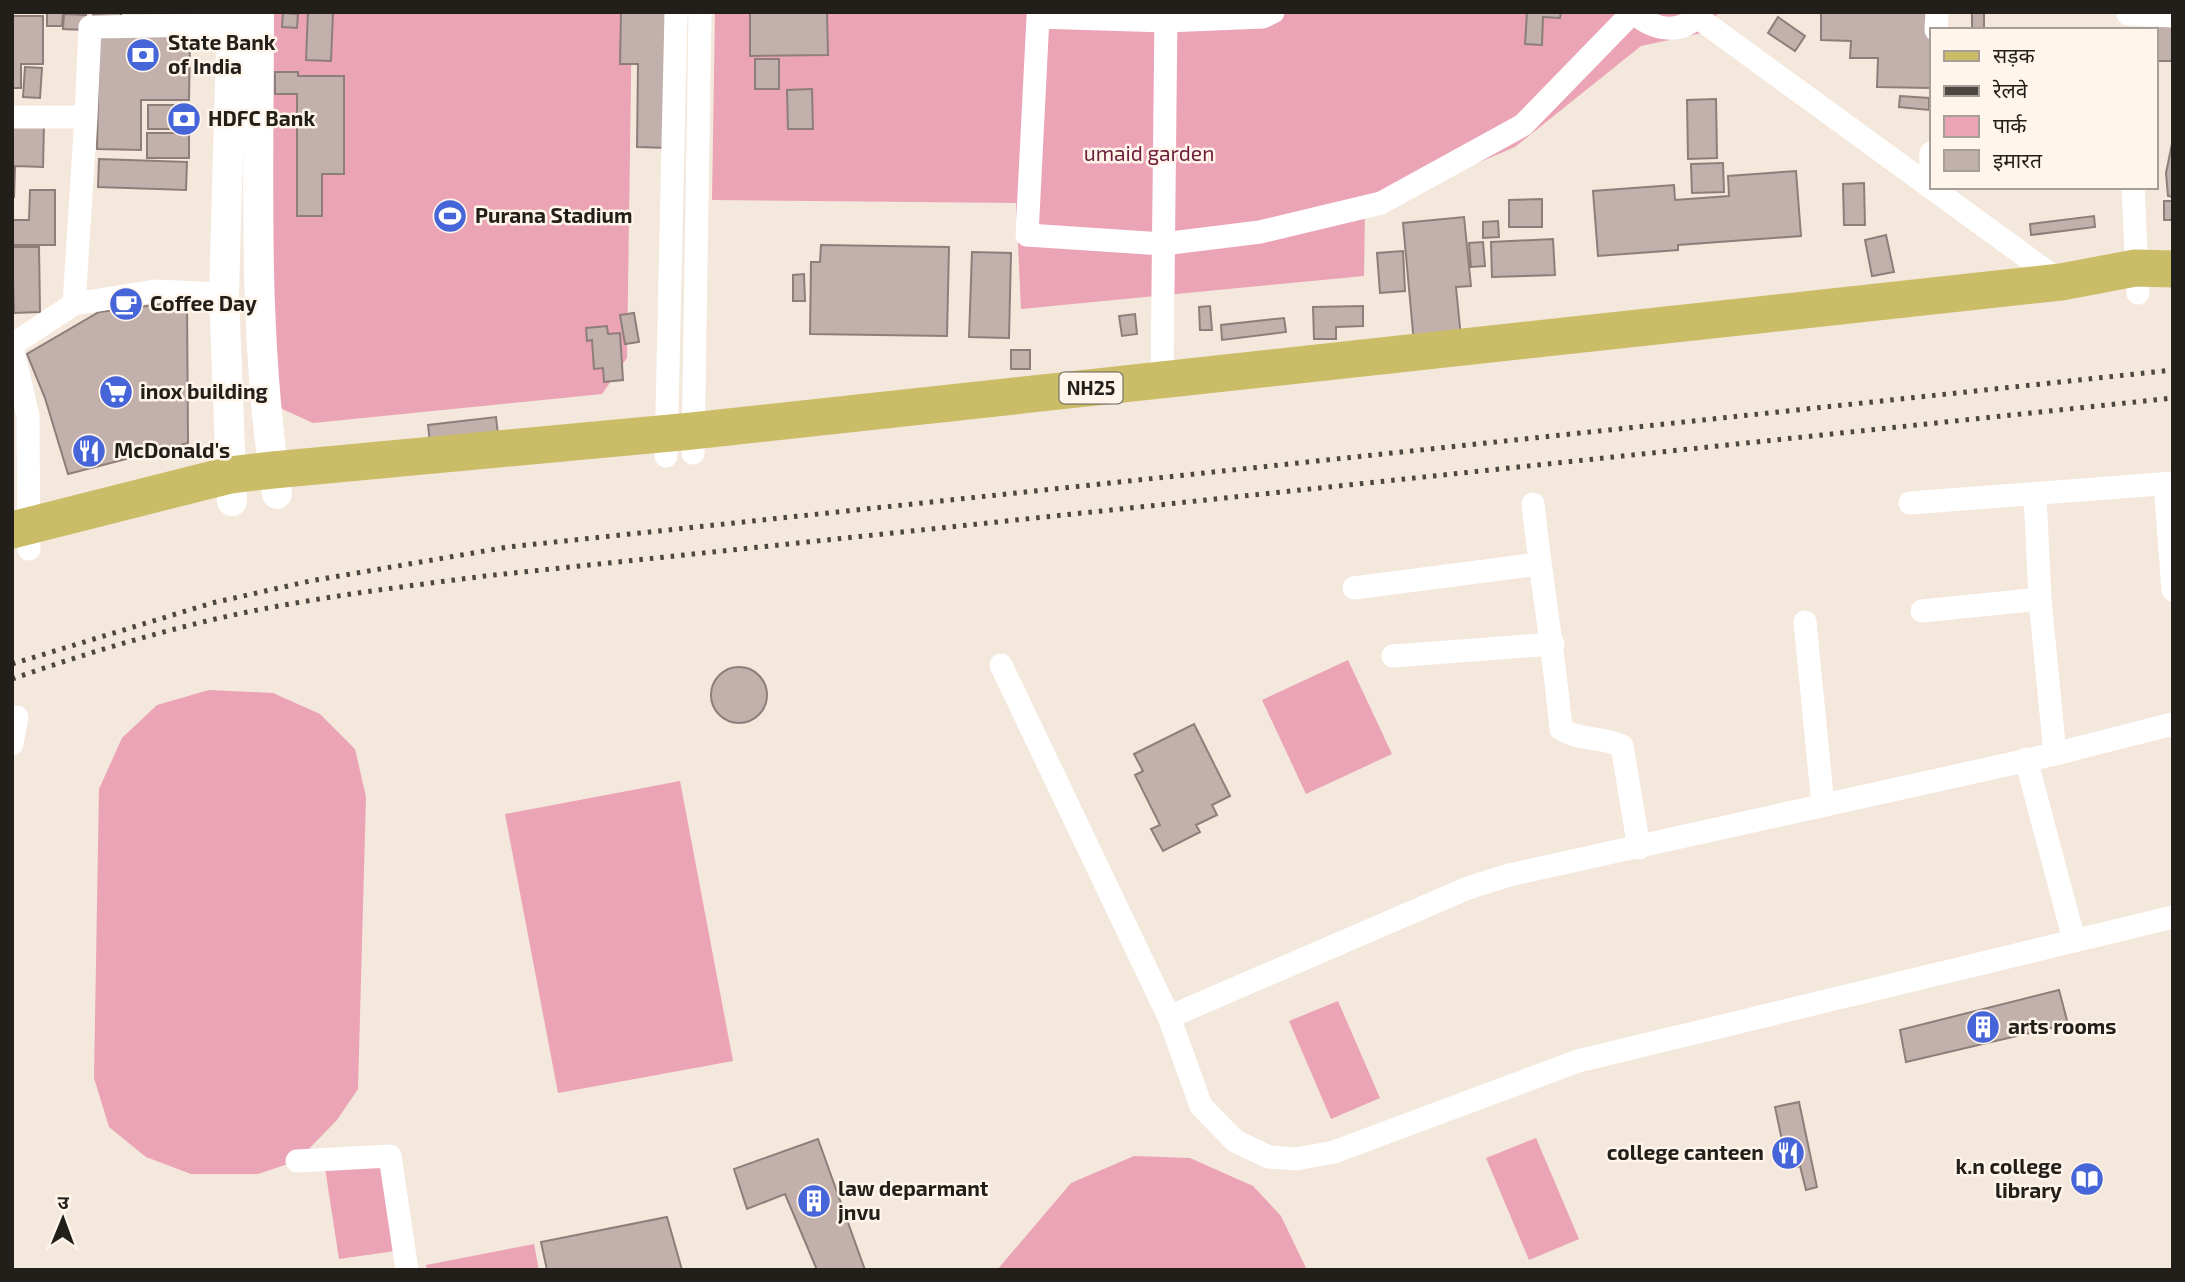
<svg xmlns="http://www.w3.org/2000/svg" width="2185" height="1282" font-family="'Exo 2','Noto Sans Devanagari',sans-serif">
<rect width="100%" height="100%" fill="#f4e7db"/>
<!-- green -->
<path fill="#eba4b6" d="M249 12H632L627 358 602 394 313 423 269 403Z
M715 12H1719L1702 33 1641 46 1515 147 1365 211 1364 276 1021 309 1016 203 712 200Z
M1348 660 1392 754 1306 794 1262 700Z
M209 690 273 693 320 714 355 749 366 797 358 1089 337 1120 297 1161 258 1174H191L146 1157 109 1127 94 1078 99 789 122 738 157 705Z
M680 781 733 1061 558 1093 505 814Z
M1338 1001 1380 1098 1331 1119 1289 1021Z
M1536 1138 1579 1239 1529 1260 1486 1158Z
M1134 1156 1190 1158 1253 1186 1281 1216 1307 1270H997L1071 1183Z
M381 1160 395 1251 339 1259 325 1168Z
M534 1244 539 1270H427L426 1265Z"/>
<!-- building -->
<path fill="#c2b0ac" stroke="#8e7e7a" stroke-width="2" d="M47 12 63 13 62 26H47Z
M93 12H121V17L93 15Z
M308 12H333L331 61 306 60Z
M621 12H670L669 148 637 147 638 64H620Z
M750 12H827L828 55 750 56Z
M1527 12H1561L1560 18 1543 17 1542 45 1525 44Z
M1821 12H1933L1931 88 1877 87 1878 58H1850L1851 41 1821 40Z
M1972 12H1984V30H1972Z
M283 13 298 14 297 28 282 27Z
M64 14 86 15 85 30 63 29Z
M12 16H43V64H21V88H12Z
M1778 17 1805 36 1795 51 1768 33Z
M2157 24 2173 25V61H2156Z
M99 36 190 37 189 100H141V150L97 149Z
M755 59H779V89H755Z
M25 67 42 68 40 98 23 97Z
M275 72H298V76H344V174H322V216H297V94H275Z
M812 89 813 129H788L787 90Z
M1900 96 1929 98V110L1899 107Z
M1716 99 1717 158 1688 159 1687 100Z
M148 105H191V129H148Z
M12 122 44 123 43 167 15 166 14 198Z
M147 133H189V158H147Z
M2173 139V197L2168 196 2166 173Z
M99 159 187 162 186 190 98 187Z
M1723 163 1724 192 1692 193 1691 164Z
M1796 171 1801 236 1678 245V250L1598 256 1593 191 1674 185 1675 200 1729 196 1728 176Z
M1864 183 1865 225H1844L1843 184Z
M30 190H55V245H12V220H29Z
M1542 199V227H1509V200Z
M2164 201H2173V220H2164Z
M2094 216 2095 227 2031 235 2030 224Z
M1464 217 1471 286 1456 287 1461 338 1414 343 1403 223Z
M1498 221 1499 237 1483 238V222Z
M1886 235 1894 272 1872 276 1865 240Z
M1553 239 1555 275 1492 277 1491 242Z
M1483 242 1485 266 1471 267 1469 243Z
M821 245 949 247 947 336 810 334 811 262H820Z
M12 247H39L40 312 14 313Z
M1403 251 1405 291 1380 293 1377 253Z
M972 252 1011 253 1009 338 969 337Z
M804 274 805 301H793V275Z
M187 301 188 443 68 474 45 398 27 354 99 312Z
M1210 306 1212 330H1200L1199 307Z
M1363 306V326L1336 327V339H1314L1313 307Z
M634 313 639 342 625 344 620 315Z
M1135 314 1137 334 1122 336 1119 316Z
M1284 318 1286 332 1222 340 1221 325Z
M607 326 608 334 620 333 623 380 604 382 603 368 594 369 592 340 587 341 586 328Z
M1011 350H1030V369H1011Z
M496 417 498 435 430 443 428 425Z
M711 695a28 28 0 1 1 56 0a28 28 0 1 1-56 0Z
M1194 724 1230 796 1212 805 1217 815 1196 825 1200 832 1163 851 1151 829 1160 825 1135 775 1143 771 1134 754Z
M2059 990 2068 1024 1906 1062 1900 1030Z
M1799 1102 1817 1187 1806 1190 1800 1166 1788 1169 1775 1107Z
M818 1139 865 1270H817L785 1194 747 1209 734 1169Z
M667 1217 682 1270H547L541 1242Z"/>
<g fill="none" stroke-linecap="round" stroke-linejoin="round">
<!-- minor -->
<path stroke="#fff" stroke-width="23" d="M1273 12 1263 17 1166 21 1038 17 1027 235 1163 244 1260 232 1381 203 1523 125 1633 12
M1633 12C1654 31 1682 36 1701 12
M2128 14 2173 16
M1697 17 2061 282
M1936 30 1937 12
M12 117H86L90 27 232 25
M1930 187 1931 153
M2133 187 2138 293
M74 304 86 117
M12 345 74 304 155 291 224 294
M12 347 28 416 29 549
M1162 380 1166 12
M693 453 700 12
M666 456 676 12
M2165 484 2173 590
M2035 495 2040 599 2055 754
M1910 503 2173 483
M1533 504C1541 579 1554 653 1561 729 1580 741 1602 736 1622 746L1639 848
M1354 588 1539 564
M1922 611 2040 599
M1805 622 1823 806
M1393 656 1553 644
M1001 665 1169 1017 1201 1106 1235 1141 1269 1157 1296 1159 1334 1152 1578 1061 2173 917
M12 744 17 717
M2026 759 2074 940
M1169 1017 1468 888 1509 875 2055 754 2173 724
M297 1161 390 1156 407 1270"/>
<!-- tertiary -->
<path stroke="#fff" stroke-width="30" d="M259 12C259 173 252 334 277 494
M232 501 224 294 232 12"/>
<!-- primary -->
<path stroke="#cbbc67" stroke-width="37" d="M12 530 230 475 273 470 692 431 2061 282 2135 268 2173 269"/>
<!-- rail -->
<path stroke="#4c4740" stroke-width="5" stroke-dasharray="3.5 7" stroke-linecap="butt" d="M12 664 212 603 310 581 508 547 2173 370
M12 679C78 656 144 636 211 620 301 599 393 588 485 576L2173 398"/>
</g>
<!-- icons -->
<defs>
<g id="bank-disc" transform="scale(1.75)"><circle r="9.5" fill="#4665d9" stroke="#fff5eb"/><path d="M-6-4H6V4H-6ZM0-2.3a2.3 2.3 0 1 0 0 4.6a2.3 2.3 0 1 0 0-4.6Z" fill="#fff"/></g>
<g id="stadium-disc" transform="scale(1.75)"><circle r="9.5" fill="#4665d9" stroke="#fff5eb"/><path d="M0-5a6.5 5 0 1 0 0 10a6.5 5 0 1 0 0-10ZM-3.5-1.8h7v3.6h-7Z" fill="#fff"/></g>
<g id="cafe-disc" transform="scale(1.75)"><circle r="9.5" fill="#4665d9" stroke="#fff5eb"/><path d="M-5.5-4.5H6V0H3Q3 3.5 0 3.5H-2.5Q-5.5 3.5-5.5 0ZM3-3.2v2h1.7v-2ZM-6 4.5H4V6H-6Z" fill="#fff"/></g>
<g id="supermarket-disc" transform="scale(1.75)"><circle r="9.5" fill="#4665d9" stroke="#fff5eb"/><path d="M-6-5.5h2.5l.6 2H6L4.5 2H-2.5L-4.4-4H-6ZM-1.5 3.2a1.3 1.3 0 1 0 .1 0ZM3 3.2a1.3 1.3 0 1 0 .1 0Z" fill="#fff"/></g>
<g id="restaurant-disc" transform="scale(1.75)"><circle r="9.5" fill="#4665d9" stroke="#fff5eb"/><path d="M-5-6h1v4h1v-4h1v4h1v-4h1v5L-1.5 .5V6h-2V.5L-5-1ZM5-6V6H3V1.5H1.5Q1.5-4 5-6Z" fill="#fff"/></g>
<g id="building-disc" transform="scale(1.75)"><circle r="9.5" fill="#4665d9" stroke="#fff5eb"/><path d="M-4-6H4V6H1V3H-1V6H-4ZM-2.5-4.3h1.7v1.8h-1.7ZM.8-4.3h1.7v1.8H.8ZM-2.5-1h1.7V.8h-1.7ZM.8-1h1.7V.8H.8Z" fill="#fff"/></g>
<g id="library-disc" transform="scale(1.75)"><circle r="9.5" fill="#4665d9" stroke="#fff5eb"/><path d="M-6-4Q-3-5.5-.7-3.5V5Q-3 3-6 4ZM6-4Q3-5.5 .7-3.5V5Q3 3 6 4Z" fill="#fff"/></g>
</defs>
<g fill-rule="evenodd">
<use href="#bank-disc" x="143" y="55"/>
<use href="#bank-disc" x="184" y="119"/>
<use href="#stadium-disc" x="450" y="216"/>
<use href="#cafe-disc" x="126" y="304"/>
<use href="#supermarket-disc" x="116" y="392"/>
<use href="#restaurant-disc" x="89" y="451"/>
<use href="#building-disc" x="1983" y="1027"/>
<use href="#restaurant-disc" x="1788" y="1153"/>
<use href="#library-disc" x="2087" y="1179"/>
<use href="#building-disc" x="814" y="1201"/>
</g>
<g text-anchor="middle" stroke-width="5" stroke-linejoin="round" paint-order="stroke">
<!-- shield labels -->
<rect fill="#fff5eb" stroke="#645e58" stroke-width="2" x="1059.5" y="372.5" width="63" height="31" rx="5"/>
<g font-size="19" font-weight="bold" fill="#221e19">
<text x="1091" y="395">NH25</text>
</g>
<!-- poi labels -->
<g font-size="21" font-weight="bold" fill="#221e19" stroke="#fff5eb" text-anchor="start">
<text x="168" y="50">State Bank<tspan x="168" dy="24">of India</tspan></text>
<text x="208" y="126">HDFC Bank</text>
<text x="475" y="223">Purana Stadium</text>
<text x="150" y="311">Coffee Day</text>
<text x="140" y="399">inox building</text>
<text x="114" y="458">McDonald's</text>
<text x="2008" y="1034">arts rooms</text>
<text x="1764" y="1160" text-anchor="end">college canteen</text>
<text x="2062" y="1174" text-anchor="end">k.n college<tspan x="2062" dy="24">library</tspan></text>
<text x="838" y="1196">law deparmant<tspan x="838" dy="24">jnvu</tspan></text>
</g>
<!-- park labels -->
<g font-size="21" fill="#6e1c3a" stroke="#fff5eb">
<text x="1149" y="161">umaid garden</text>
</g>
</g>
<!-- border -->
<rect width="2185" height="1282" fill="none" stroke="#221e19" stroke-width="28"/>
<!-- legend -->
<rect x="1930" y="28" width="228" height="161" fill="#fff5eb" stroke="#a79f97" stroke-width="2"/>
<rect x="1944" y="51" width="35" height="10" fill="#cbbc67" stroke="#a79f97" stroke-width="2"/>
<text x="1993" y="63" font-size="21" fill="#221e19">सड़क</text>
<rect x="1944" y="86" width="35" height="10" fill="#4c4740" stroke="#a79f97" stroke-width="2"/>
<text x="1993" y="98" font-size="21" fill="#221e19">रेलवे</text>
<rect x="1944" y="116" width="35" height="21" fill="#eba4b6" stroke="#a79f97" stroke-width="2"/>
<text x="1993" y="133" font-size="21" fill="#221e19">पार्क</text>
<rect x="1944" y="150" width="35" height="21" fill="#c2b0ac" stroke="#a79f97" stroke-width="2"/>
<text x="1993" y="168" font-size="21" fill="#221e19">इमारत</text>
<!-- north arrow -->
<g transform="translate(63 1219) rotate(1)" stroke="#fff5eb" stroke-width="5" paint-order="stroke">
<path d="M0-5L12 26L0 18L-12 26Z" fill="#221e19"/>
<text y="-10" font-size="19" font-weight="bold" text-anchor="middle" fill="#221e19">उ</text>
</g>
</svg>
